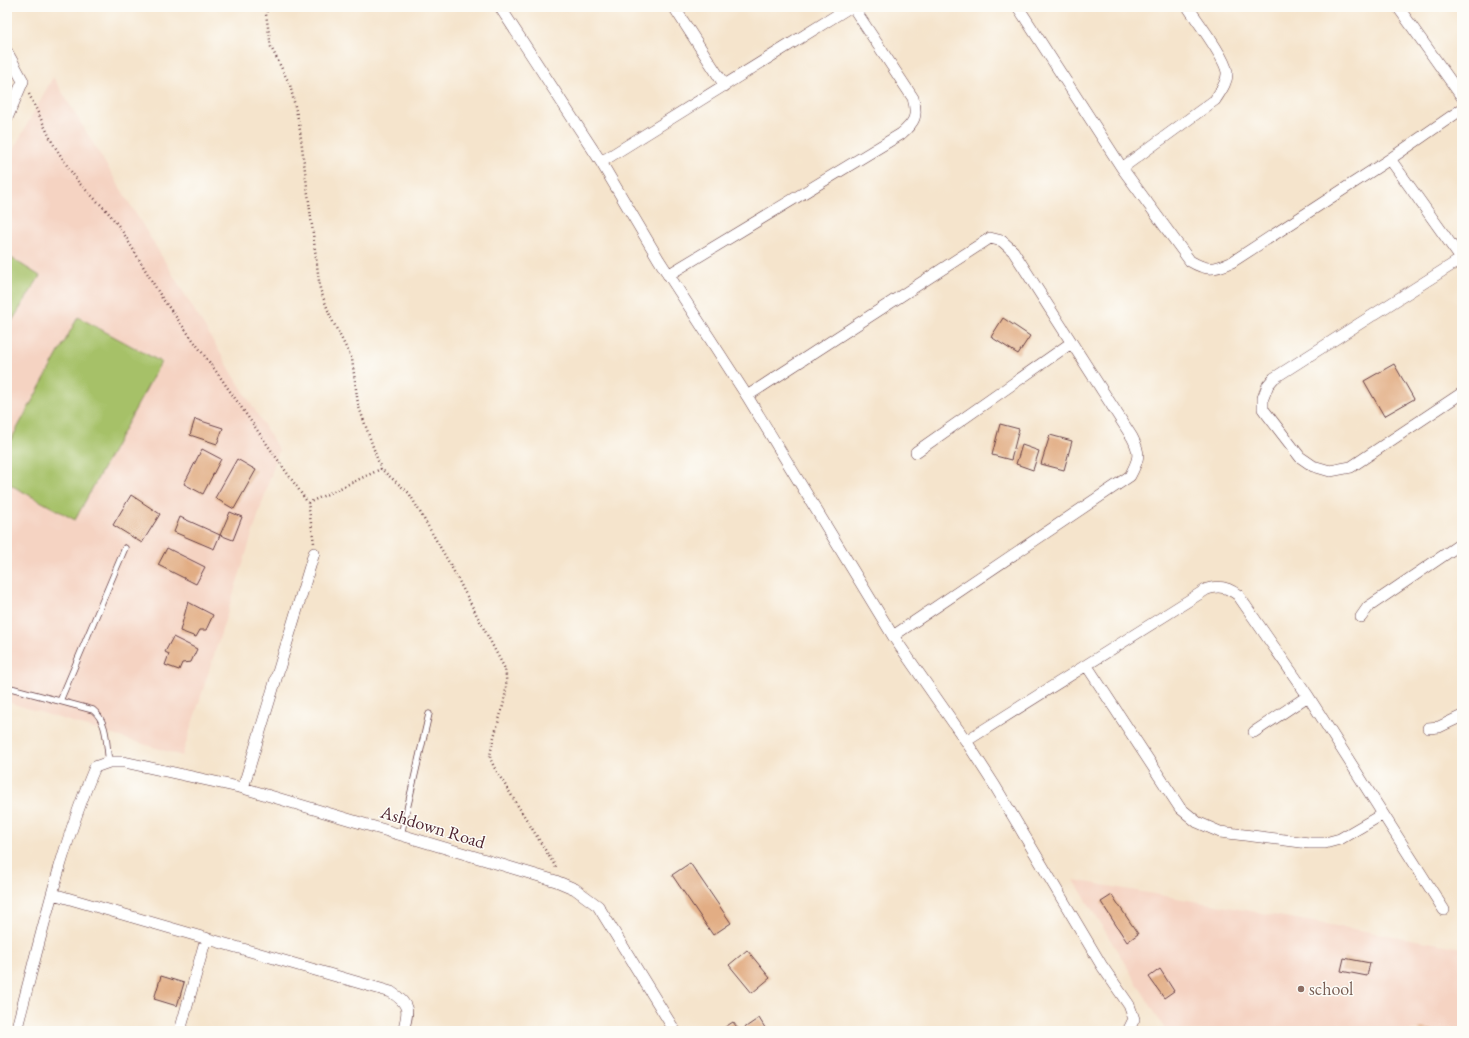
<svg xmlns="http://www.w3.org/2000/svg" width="1469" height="1038" font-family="'EB Garamond',serif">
<rect width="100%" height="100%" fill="#fdfcf7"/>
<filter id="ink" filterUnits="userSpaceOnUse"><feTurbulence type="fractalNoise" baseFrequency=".025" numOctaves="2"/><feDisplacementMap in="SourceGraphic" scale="8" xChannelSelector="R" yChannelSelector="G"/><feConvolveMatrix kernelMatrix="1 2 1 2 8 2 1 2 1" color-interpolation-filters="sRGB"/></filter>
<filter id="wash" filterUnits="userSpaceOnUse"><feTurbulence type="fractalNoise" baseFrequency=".012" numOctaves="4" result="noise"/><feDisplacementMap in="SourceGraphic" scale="16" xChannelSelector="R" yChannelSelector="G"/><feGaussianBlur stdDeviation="0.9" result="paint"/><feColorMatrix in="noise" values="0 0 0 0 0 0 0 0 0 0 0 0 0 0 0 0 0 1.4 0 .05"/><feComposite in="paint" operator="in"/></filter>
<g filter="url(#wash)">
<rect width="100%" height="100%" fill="#f5e4cc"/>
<!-- built -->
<path fill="#f5d3c2" d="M53 77 279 450 182 756 7 702V161Z
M1074 880 1462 948V1031H1166Z"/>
<!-- green -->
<path fill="#a6c167" stroke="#787049" d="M8 256 40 276 7 329V257Z
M78 317 161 362 75 520 7 483V447Z"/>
<g id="blocks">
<!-- building -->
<path fill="#e2ad84" d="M1003 318 1030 336 1018 354 991 337Z
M1394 364 1414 399 1384 416 1364 381Z
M195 419 223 428 217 444 190 435Z
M1000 424 1019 429 1011 460 992 455Z
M1050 435 1072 441 1064 470 1041 464Z
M1022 445 1039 451 1033 470 1016 464Z
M202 449 221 459 203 494 184 484Z
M237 459 256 470 234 509 215 498Z
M131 495 160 514 142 543 113 525Z
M230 512 242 517 233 540 220 535 214 549 174 532 180 517 220 535Z
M167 548 205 567 196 584 158 565Z
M188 602 213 615 206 630H200L196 637 180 631Z
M173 637 197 649 191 662 182 663 179 670 165 665 169 654 165 652Z
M690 863 731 923 713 935 672 875Z
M1112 895 1138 934 1127 942 1101 902Z
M747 950 770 978 752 993 729 965Z
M1344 958 1370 963 1367 976 1341 971Z
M1160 969 1174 991 1164 998 1149 977Z
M161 976 184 983 177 1006 154 999Z
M759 1018 767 1031H723L722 1029 733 1022 740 1031Z
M1421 1028 1433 1030 1432 1031H1418Z"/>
</g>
</g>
<g filter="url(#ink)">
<use href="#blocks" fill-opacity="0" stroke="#643d43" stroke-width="1"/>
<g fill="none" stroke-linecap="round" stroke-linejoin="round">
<!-- lane casing -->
<g stroke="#643d43" stroke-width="7">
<path id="lane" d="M7 687 93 710C108 722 106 744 109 762
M60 701 125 548
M401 835 429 714"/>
</g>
<!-- street casing -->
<g stroke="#643d43" stroke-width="12">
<path id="street" d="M500 7 601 162 659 260 747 396 893 636 966 741 995 786 1102 966 1129 1005 1134 1019 1128 1031
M674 7 725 86
M1018 7 1122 168 1190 261C1207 271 1214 270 1232 262L1390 159 1462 109
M1398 7 1462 97
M7 52 23 81 7 118
M1390 159 1462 260
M601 162 850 7
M1122 168 1215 100C1220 92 1228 82 1227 72 1225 57 1197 21 1188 7
M1461 259 1274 378 1268 385 1263 398V409L1300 457 1313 466 1330 471 1351 467 1462 393
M668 275 901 134C915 122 918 116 913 98L853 7
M747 396 990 238 1002 241 1013 251 1132 437C1141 454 1139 459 1130 476L893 636
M916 452 1071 343
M1361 617 1368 607 1462 543
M1087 666 1180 808 1197 822 1220 832 1309 843H1325L1340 839 1383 814
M1428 728 1439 727 1462 716
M1254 732 1308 696
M966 741 1207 589C1219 585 1228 587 1238 595L1308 696 1444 910
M243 788 314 553
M53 894 391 992C410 1004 409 1011 403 1031
M16 1031C39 945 60 849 95 767L109 762H124L243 788 556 881 575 889 598 906 675 1031
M180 1031 206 938"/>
</g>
<!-- path -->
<path stroke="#643d43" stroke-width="2.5" stroke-dasharray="1 3" stroke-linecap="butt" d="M268 7 266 14 271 47 290 85 299 123 320 289 331 318 352 359 358 404 367 430 381 469 409 493 451 566 505 669C511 700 493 727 490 758L494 767 557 869
M29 94 52 142 68 167 79 183 107 211 121 229 162 298 218 374 308 503 314 543
M308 503 381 469"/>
<!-- lane -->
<use href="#lane" stroke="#fff" stroke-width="5.5"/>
<!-- street -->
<use href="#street" stroke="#fff" stroke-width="11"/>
</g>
</g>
<!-- markers -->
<circle fill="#8d6e63" stroke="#fdfcf7" stroke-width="1.5" cx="1301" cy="989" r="4"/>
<g text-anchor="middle" stroke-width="3" stroke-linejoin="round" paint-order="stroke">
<!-- street labels -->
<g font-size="18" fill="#4a1f2b" stroke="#fdfcf7">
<text transform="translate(433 827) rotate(17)" y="6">Ashdown Road</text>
</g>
<!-- education labels -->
<g font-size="18" fill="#785e54" stroke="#fdfcf7" text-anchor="start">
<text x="1309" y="995">school</text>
</g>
</g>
<!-- margin -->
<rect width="1469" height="1038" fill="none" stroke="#fdfcf7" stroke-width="24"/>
</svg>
